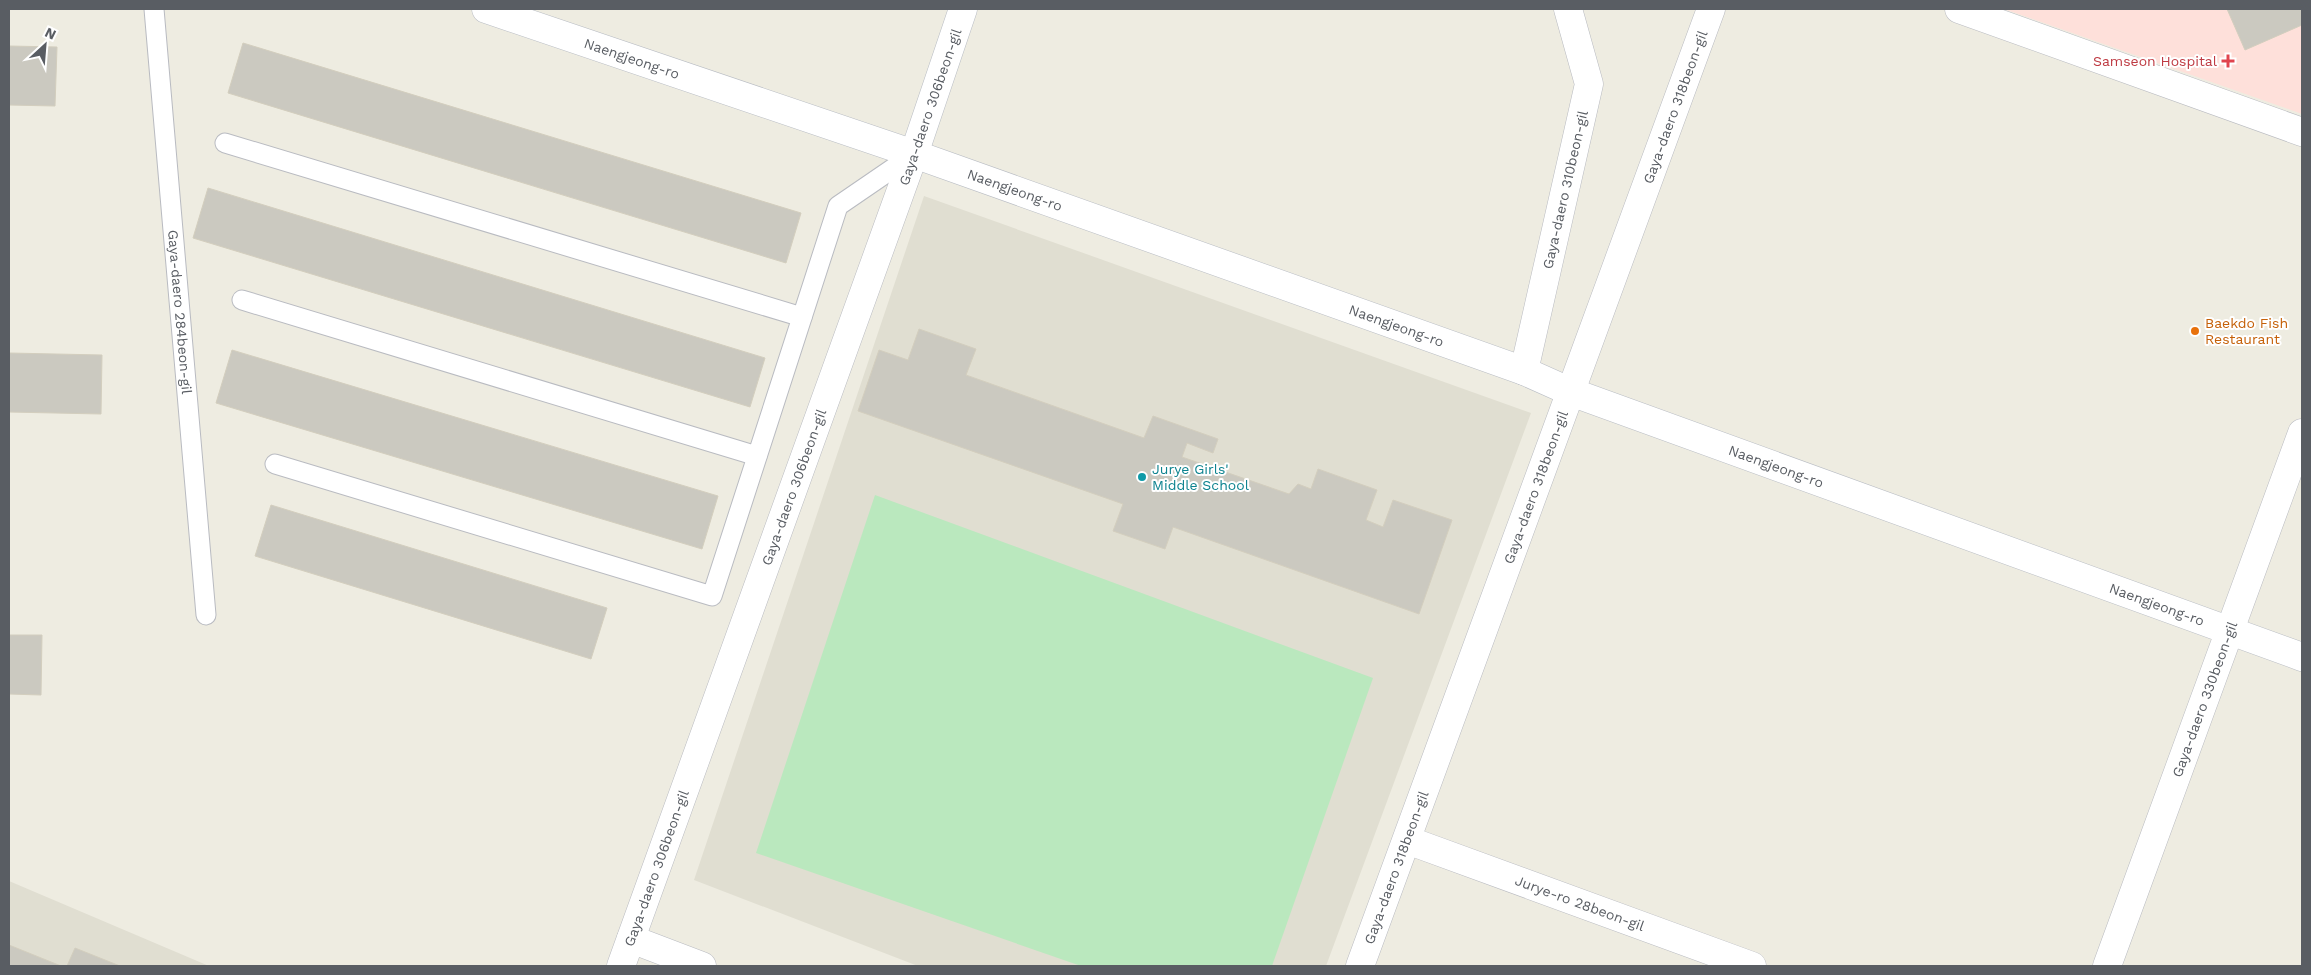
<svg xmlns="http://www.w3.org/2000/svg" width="2311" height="975" font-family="'Work Sans',sans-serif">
<rect width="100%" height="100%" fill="#eeece1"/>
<!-- education -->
<path fill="#e0ded1" d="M924 196 1531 413 1326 966H918L694 880Z
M9 881 209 966H9Z"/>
<!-- medical -->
<path fill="#fee0da" d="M2004 9H2302V114Z"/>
<!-- green -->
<path fill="#bae8be" d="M875 495 1373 678 1272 966H1081L756 853Z"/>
<!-- building -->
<path fill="#cbc9c0" stroke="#d3cebe" d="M2227 9H2302V25L2245 50Z
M243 43 801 213 786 263 228 93Z
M9 46 57 47 55 106 9 105Z
M208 188 765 358 750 407 193 238Z
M919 329 976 349 966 375 1144 438 1153 416 1218 439 1213 453 1187 443 1182 457 1289 494 1298 484 1311 489 1318 469 1377 490 1366 520 1383 527 1393 500 1452 520 1419 614 1173 527 1165 549 1113 531 1123 504 858 411 879 350 908 360Z
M232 350 718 496 702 549 216 403Z
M9 353 102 355 101 414 9 412Z
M271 505 607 608 591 659 255 556Z
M9 635H42L41 695 9 694Z
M9 945 61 966H9Z
M75 948 120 966H67Z"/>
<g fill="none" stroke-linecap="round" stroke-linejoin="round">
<!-- lane casing -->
<g stroke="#b9bbc1" stroke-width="21">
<g id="lane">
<path id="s1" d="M154 9 206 615"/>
<path d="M225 143 802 317"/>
<path d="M242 300 757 456"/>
<path d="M275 464 712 596 838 206 914 154"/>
</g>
</g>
<!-- street casing -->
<g stroke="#b9bbc1" stroke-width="29">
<g id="street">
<path d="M1959 9 2302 132"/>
<path id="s2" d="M1524 371 1589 84 1568 9"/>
<path id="s3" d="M1407 840 1752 966"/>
<path d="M631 939 702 966"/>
<path id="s4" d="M621 966 914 154"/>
<path id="s5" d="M1360 966 1711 9"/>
<path id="s6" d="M2107 966 2302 433"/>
</g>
</g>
<!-- secondary casing -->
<g stroke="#b9bdc4" stroke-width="29">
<g id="secondary">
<path id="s7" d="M486 9 914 154 1524 371 1571 392 2302 657"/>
<path d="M914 154 963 9"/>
</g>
</g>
<!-- lane -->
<use href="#lane" stroke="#fff" stroke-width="19"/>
<!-- street -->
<use href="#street" stroke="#fff" stroke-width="28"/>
<!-- secondary -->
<use href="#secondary" stroke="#fff" stroke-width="28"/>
</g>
<!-- markers -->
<path fill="#e0444e" stroke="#fff" stroke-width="2" d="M2225.5 53.5h5v5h5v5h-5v5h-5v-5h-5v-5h5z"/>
<circle fill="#e8710a" stroke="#fff" stroke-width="2" cx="2195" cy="331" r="5"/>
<circle fill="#0f9aa8" stroke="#fff" stroke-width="2" cx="1142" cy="477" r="5"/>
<g text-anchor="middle" stroke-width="4" stroke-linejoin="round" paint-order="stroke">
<!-- street labels -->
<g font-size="14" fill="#595d63" stroke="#fff">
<text dy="5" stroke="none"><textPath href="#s7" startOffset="154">Naengjeong-ro</textPath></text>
<text transform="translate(930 107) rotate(-71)" y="5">Gaya-daero 306beon-gil</text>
<text dy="5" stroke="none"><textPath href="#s5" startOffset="915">Gaya-daero 318beon-gil</textPath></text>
<text dy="5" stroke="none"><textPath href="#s2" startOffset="186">Gaya-daero 310beon-gil</textPath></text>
<text dy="5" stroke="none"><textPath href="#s7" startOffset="559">Naengjeong-ro</textPath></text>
<text dy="5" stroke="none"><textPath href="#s1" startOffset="304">Gaya-daero 284beon-gil</textPath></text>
<text dy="5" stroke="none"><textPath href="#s7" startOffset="964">Naengjeong-ro</textPath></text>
<text dy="5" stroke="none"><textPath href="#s7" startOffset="1369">Naengjeong-ro</textPath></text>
<text dy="5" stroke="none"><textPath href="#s5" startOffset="510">Gaya-daero 318beon-gil</textPath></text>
<text dy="5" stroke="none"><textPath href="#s4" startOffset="509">Gaya-daero 306beon-gil</textPath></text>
<text dy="5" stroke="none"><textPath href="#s7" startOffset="1774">Naengjeong-ro</textPath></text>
<text dy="5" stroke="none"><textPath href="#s6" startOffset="284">Gaya-daero 330beon-gil</textPath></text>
<text dy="5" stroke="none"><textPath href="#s5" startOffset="105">Gaya-daero 318beon-gil</textPath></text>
<text dy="5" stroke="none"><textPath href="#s4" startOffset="104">Gaya-daero 306beon-gil</textPath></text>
<text dy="5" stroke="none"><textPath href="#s3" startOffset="184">Jurye-ro 28beon-gil</textPath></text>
</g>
<!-- health labels -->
<g font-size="14" fill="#be3a42" stroke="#fff" text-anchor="end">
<text x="2217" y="66">Samseon Hospital</text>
</g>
<!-- food labels -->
<g font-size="14" fill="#c56008" stroke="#fff" text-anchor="start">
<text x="2205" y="328">Baekdo Fish<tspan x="2205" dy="16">Restaurant</tspan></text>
</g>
<!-- culture labels -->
<g font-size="14" fill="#0d838f" stroke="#fff" text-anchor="start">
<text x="1152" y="474">Jurye Girls'<tspan x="1152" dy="16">Middle School</tspan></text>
</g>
</g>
<!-- border -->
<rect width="2311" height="975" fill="none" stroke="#595d63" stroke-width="20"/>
<!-- north arrow -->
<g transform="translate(45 45) rotate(26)" stroke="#ffffff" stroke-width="4" paint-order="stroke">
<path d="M0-4L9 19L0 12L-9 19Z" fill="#595d63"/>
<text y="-8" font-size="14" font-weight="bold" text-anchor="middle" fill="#595d63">N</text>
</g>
</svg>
